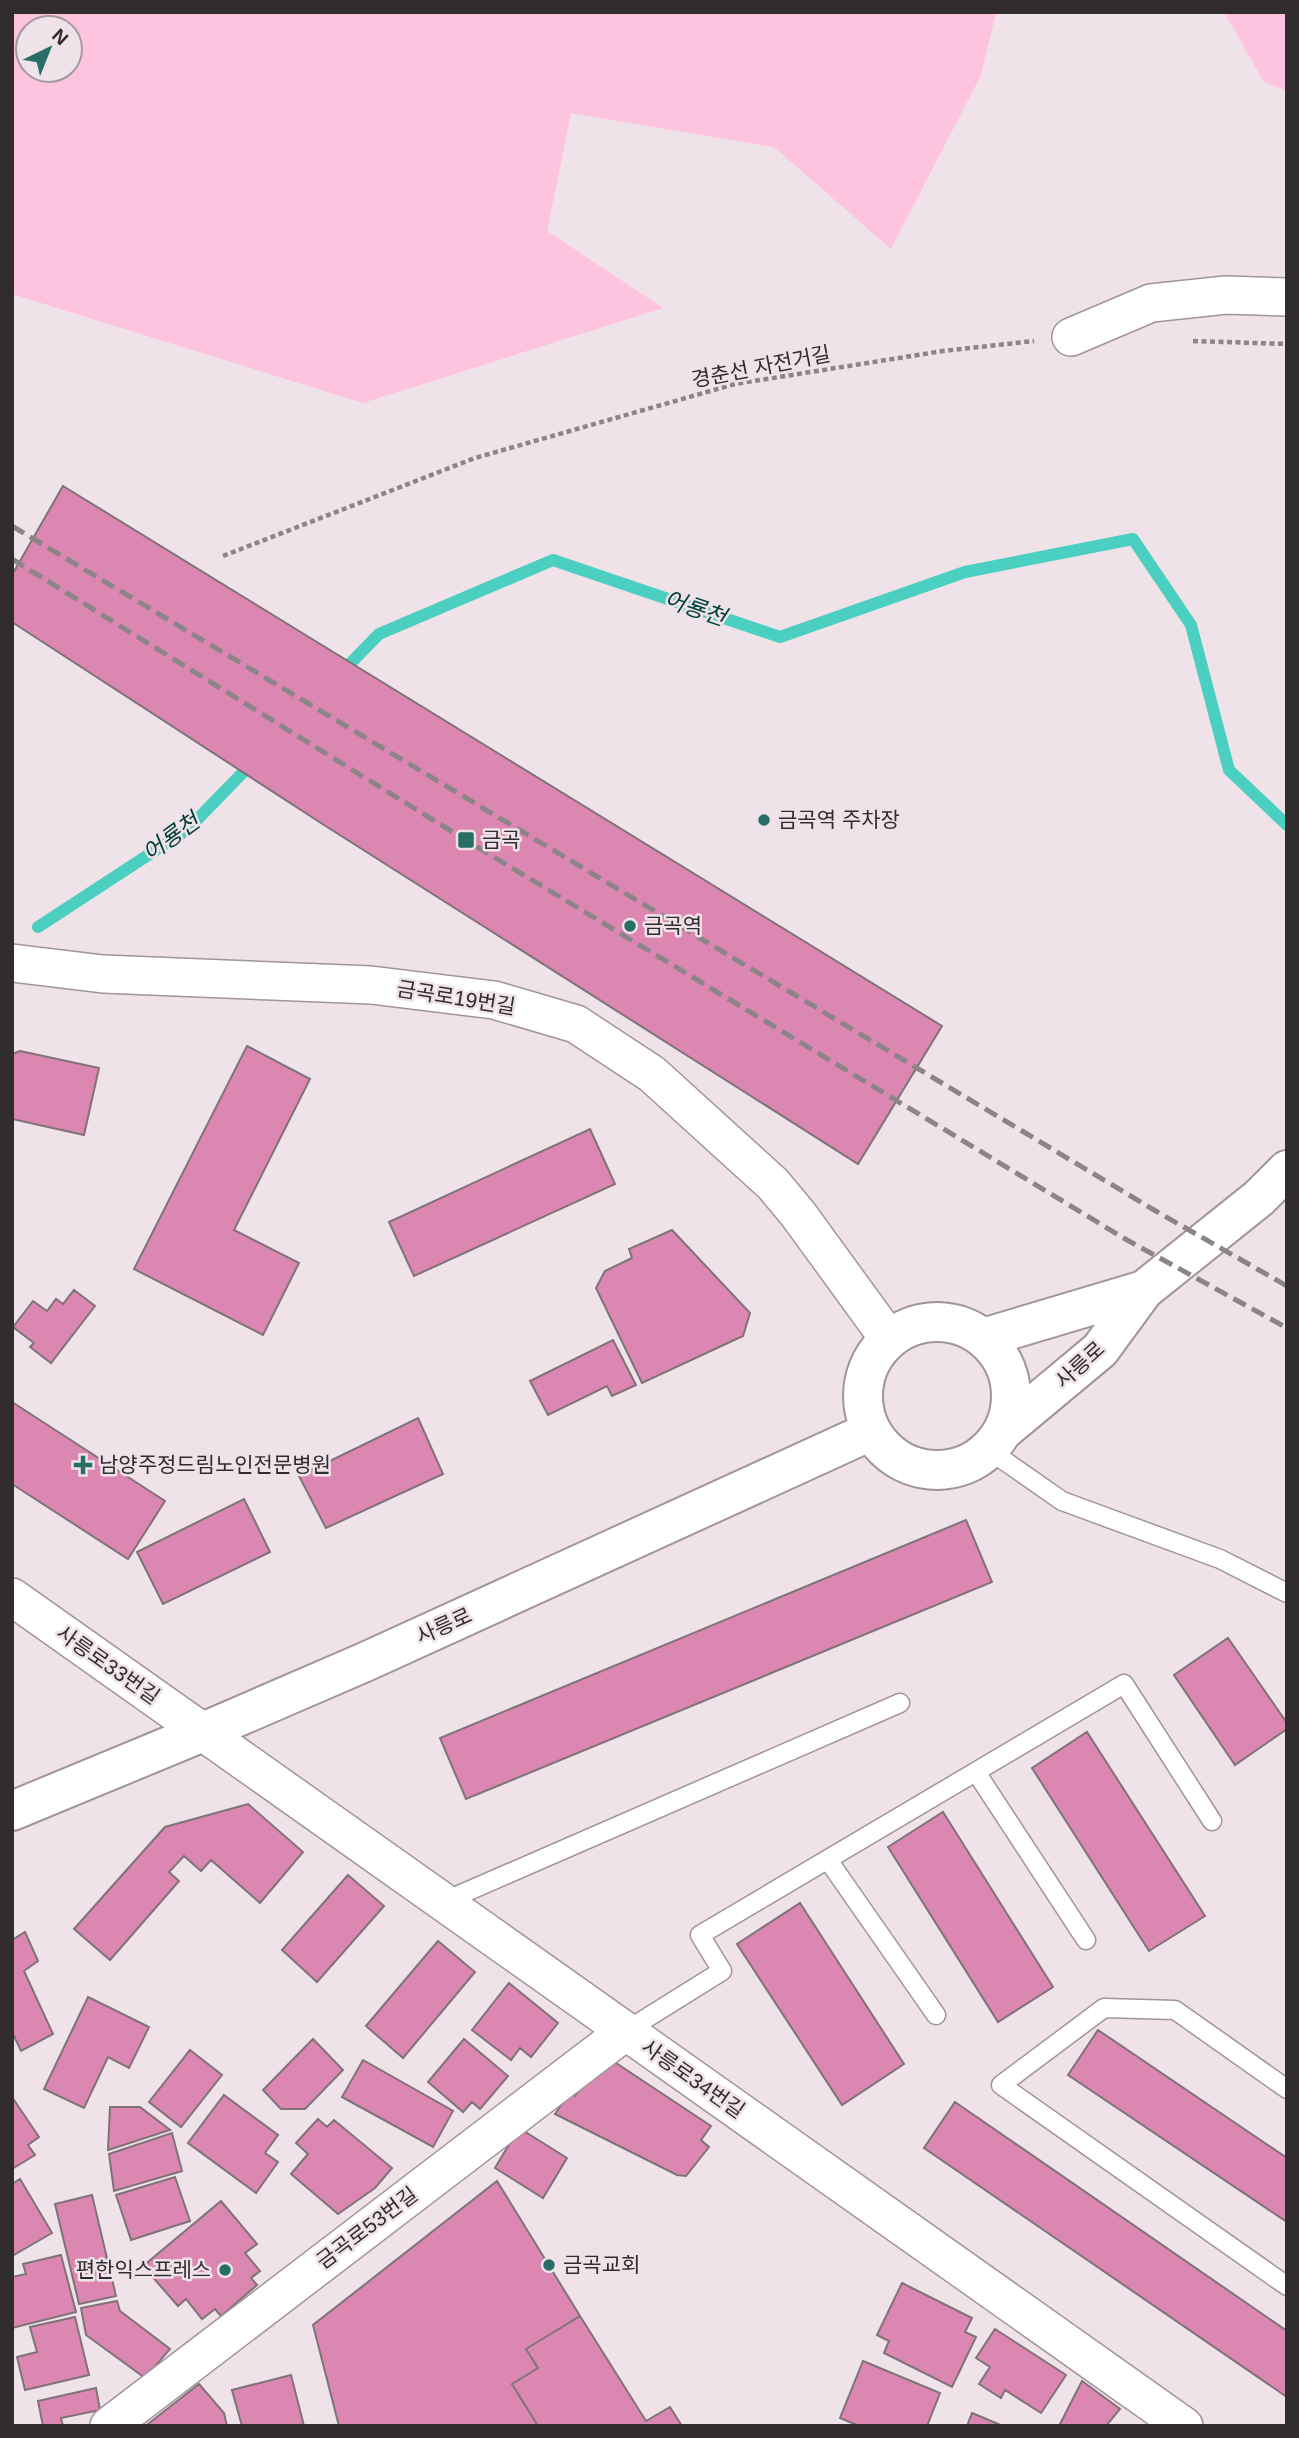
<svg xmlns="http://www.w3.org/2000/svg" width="1299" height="2438" font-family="Arial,'Noto Sans KR',sans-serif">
<rect width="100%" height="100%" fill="#efe2e8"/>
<!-- green -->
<path fill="#fec3df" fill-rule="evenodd" d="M12 12H996L981 75 891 249 774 147 571 113 547 231 663 308 363 403 12 294ZM28 28H70V70H28Z
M1224 12H1287V91L1264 82Z"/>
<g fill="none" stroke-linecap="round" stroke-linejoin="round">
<!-- stream -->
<path stroke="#4bcfc0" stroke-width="12" d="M339 675 379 634 553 560 780 637 965 572 1133 539 1191 625 1229 770 1287 825
M38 927 188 829 255 760"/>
</g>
<!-- building -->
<path fill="#dc87b2" stroke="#7f7378" stroke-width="2" d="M63 486 942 1026 858 1164 324 825 12 622V575Z
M247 1046 310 1079 234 1230 299 1263 263 1335 134 1269Z
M20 1051 99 1068 84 1135 12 1119V1054Z
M590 1129 615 1184 414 1276 389 1222Z
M672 1230 750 1313 743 1336 642 1383 596 1288 605 1271 632 1258 629 1249Z
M74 1290 95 1306 51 1363 30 1347 34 1343 13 1327 33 1301 47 1311 56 1299 63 1304Z
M613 1340 636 1385 612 1396 607 1386 548 1415 530 1381Z
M12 1402 165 1501 128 1559 12 1484Z
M418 1418 443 1474 326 1528 299 1476Z
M244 1499 270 1552 163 1604 137 1552Z
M966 1520 992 1582 466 1799 440 1738Z
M1228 1638 1287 1723V1729L1235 1765 1174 1675Z
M1087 1732 1205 1916 1149 1951 1032 1768Z
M248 1804 303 1852 260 1903 211 1860 201 1871 184 1856 169 1872 179 1881 110 1960 74 1929 165 1827Z
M943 1812 1053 1987 998 2022 888 1847Z
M348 1875 384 1906 317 1982 282 1950Z
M800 1903 904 2064 842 2105 737 1944Z
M25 1932 38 1961 24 1971 53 2034 21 2051 12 2032V1940Z
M438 1941 475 1972 403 2058 366 2026Z
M509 1983 558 2023 531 2057 520 2048 511 2060 472 2030Z
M88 1997 149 2027 129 2068 108 2057 84 2108 44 2089Z
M1098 2030 1287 2158V2222L1068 2075Z
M313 2039 343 2070 305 2109H281L263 2090Z
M464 2039 508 2076 480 2109 472 2102 463 2112 428 2082Z
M190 2050 222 2075 181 2127 149 2102Z
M607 2057 711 2126 701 2140 709 2147 686 2176 677 2175 555 2114 570 2091 575 2096 591 2072 597 2077Z
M363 2060 453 2111 433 2147 342 2097Z
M224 2095 278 2135 265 2153 278 2162 256 2193 188 2143Z
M12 2097 39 2137 28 2145 35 2155 12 2169Z
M955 2102 1287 2331V2397L924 2148Z
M110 2107H140L170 2130 108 2150Z
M318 2119 327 2127 334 2120 392 2168 375 2188 338 2214 291 2174 308 2154 296 2143Z
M519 2128 567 2158 543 2198 495 2168Z
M172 2133 182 2171 114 2191 109 2154Z
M175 2177 190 2221 131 2240 116 2195Z
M20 2179 52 2233 12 2256V2184Z
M497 2181 580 2316 526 2349 538 2368 512 2384 538 2426H339L313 2325Z
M92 2195 116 2296 79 2304 55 2204Z
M221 2201 257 2244 245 2253 260 2271 251 2278 257 2285 221 2316 215 2309 202 2319 186 2299 178 2306 143 2266Z
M61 2255 76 2312 12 2328V2277L26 2274 23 2264Z
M902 2283 972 2318 965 2332 976 2337 952 2387 884 2353 889 2341 877 2335Z
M117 2301 120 2311 170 2349 145 2378 86 2335 81 2308Z
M580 2316 646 2421 670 2407 682 2426H538L512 2384 538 2368 526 2349Z
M75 2317 89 2375 25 2390 17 2357 37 2352 30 2327Z
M995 2329 1066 2375 1041 2413 1005 2390 1001 2398 979 2384 990 2367 976 2358Z
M863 2361 940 2393 927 2426H859L840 2418Z
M291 2375 304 2426H242L232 2390Z
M1082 2381 1120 2409 1106 2426H1059Z
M199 2384 224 2413 227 2426H149L148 2424Z
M96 2388 100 2410 61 2418 63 2426H43L38 2401Z
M972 2413 1003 2426H967Z"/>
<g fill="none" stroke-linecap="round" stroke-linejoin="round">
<!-- service casing -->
<g stroke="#a1949a" stroke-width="21">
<path id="service" d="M989 1450 1062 1501 1220 1559 1287 1593
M976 1772 1086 1940
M828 1860 936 2015
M443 1902 900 1703
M626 2031 722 1971 700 1935 1124 1684 1212 1821
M1287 2089 1175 2010 1104 2008 1001 2085 1287 2286"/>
</g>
<!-- minor casing -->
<g stroke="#a1949a" stroke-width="40">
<path id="minor" d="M1071 337 1151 303 1226 295 1287 297
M12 963 103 974 371 985 494 1000 576 1024 652 1074 773 1184 798 1214 889 1339
M12 1597 1184 2426
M109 2426 626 2031"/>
</g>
<!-- tertiary casing -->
<g stroke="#a1949a" stroke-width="42">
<path id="tertiary" d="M863 1396a74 74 0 1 1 148 0a74 74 0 1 1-148 0Z
M983 1338 1144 1290
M1004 1430 1100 1350 1144 1290 1259 1198 1287 1170
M12 1811 203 1732 365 1662 871 1431"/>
</g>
<!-- path -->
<path stroke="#8c8488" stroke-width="4.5" stroke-dasharray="5 3.5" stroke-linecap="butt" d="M1193 341 1287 344
M223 556 475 458 735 384 943 351 1034 341"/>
<!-- service -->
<use href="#service" stroke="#fff" stroke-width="18"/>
<!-- minor -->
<use href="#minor" stroke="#fff" stroke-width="37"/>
<!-- tertiary -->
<use href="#tertiary" stroke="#fff" stroke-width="38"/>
<!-- rail -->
<path stroke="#8d8488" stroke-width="5" stroke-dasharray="14 7" stroke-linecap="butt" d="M12 526 1154 1210 1287 1286
M12 559 451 831 1127 1240 1287 1328"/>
</g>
<!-- markers -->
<g fill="#266e66" stroke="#efe2e8" stroke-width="2.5">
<circle cx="764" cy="820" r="7"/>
<rect x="457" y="831" width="18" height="18" rx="3.5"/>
<circle cx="630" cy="926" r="7"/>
<path d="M79.5 1454.5h7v7h7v7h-7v7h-7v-7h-7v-7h7z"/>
<circle cx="549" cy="2265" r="7"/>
<circle cx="225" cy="2270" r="7"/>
</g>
<g text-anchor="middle" stroke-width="5" stroke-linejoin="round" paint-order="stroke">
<!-- street labels -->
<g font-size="21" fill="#312c2e" stroke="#efe2e8">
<text transform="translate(761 367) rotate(-11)" y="7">경춘선 자전거길</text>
<text transform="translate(456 998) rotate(9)" y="7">금곡로19번길</text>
<text transform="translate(1080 1365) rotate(-42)" y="7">사릉로</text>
<text transform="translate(444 1626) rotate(-24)" y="7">사릉로</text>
<text transform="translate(108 1665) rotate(35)" y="7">사릉로33번길</text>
<text transform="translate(693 2079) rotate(35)" y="7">사릉로34번길</text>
<text transform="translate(367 2228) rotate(-37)" y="7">금곡로53번길</text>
</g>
<!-- poi labels -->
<g font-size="21" fill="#312c2e" stroke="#efe2e8" text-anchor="start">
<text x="778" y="827">금곡역 주차장</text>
<text x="482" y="847">금곡</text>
<text x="644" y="933">금곡역</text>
<text x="99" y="1472">남양주정드림노인전문병원</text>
<text x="563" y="2272">금곡교회</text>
<text x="211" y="2277" text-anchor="end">편한익스프레스</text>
</g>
<!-- water labels -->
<g font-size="23" font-style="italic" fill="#04423c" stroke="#efe2e8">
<text transform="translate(695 608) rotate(19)" y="8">어룡천</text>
<text transform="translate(171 837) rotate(-36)" y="8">어룡천</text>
</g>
</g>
<!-- border -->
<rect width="1299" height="2438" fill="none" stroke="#312c2e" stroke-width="28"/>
<!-- north arrow -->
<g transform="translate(49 49) rotate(43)"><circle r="33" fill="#efe2e8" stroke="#a3999e" stroke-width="2"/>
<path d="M0-5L12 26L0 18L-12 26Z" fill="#266e66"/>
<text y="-10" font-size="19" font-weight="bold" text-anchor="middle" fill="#312c2e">N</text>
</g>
</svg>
